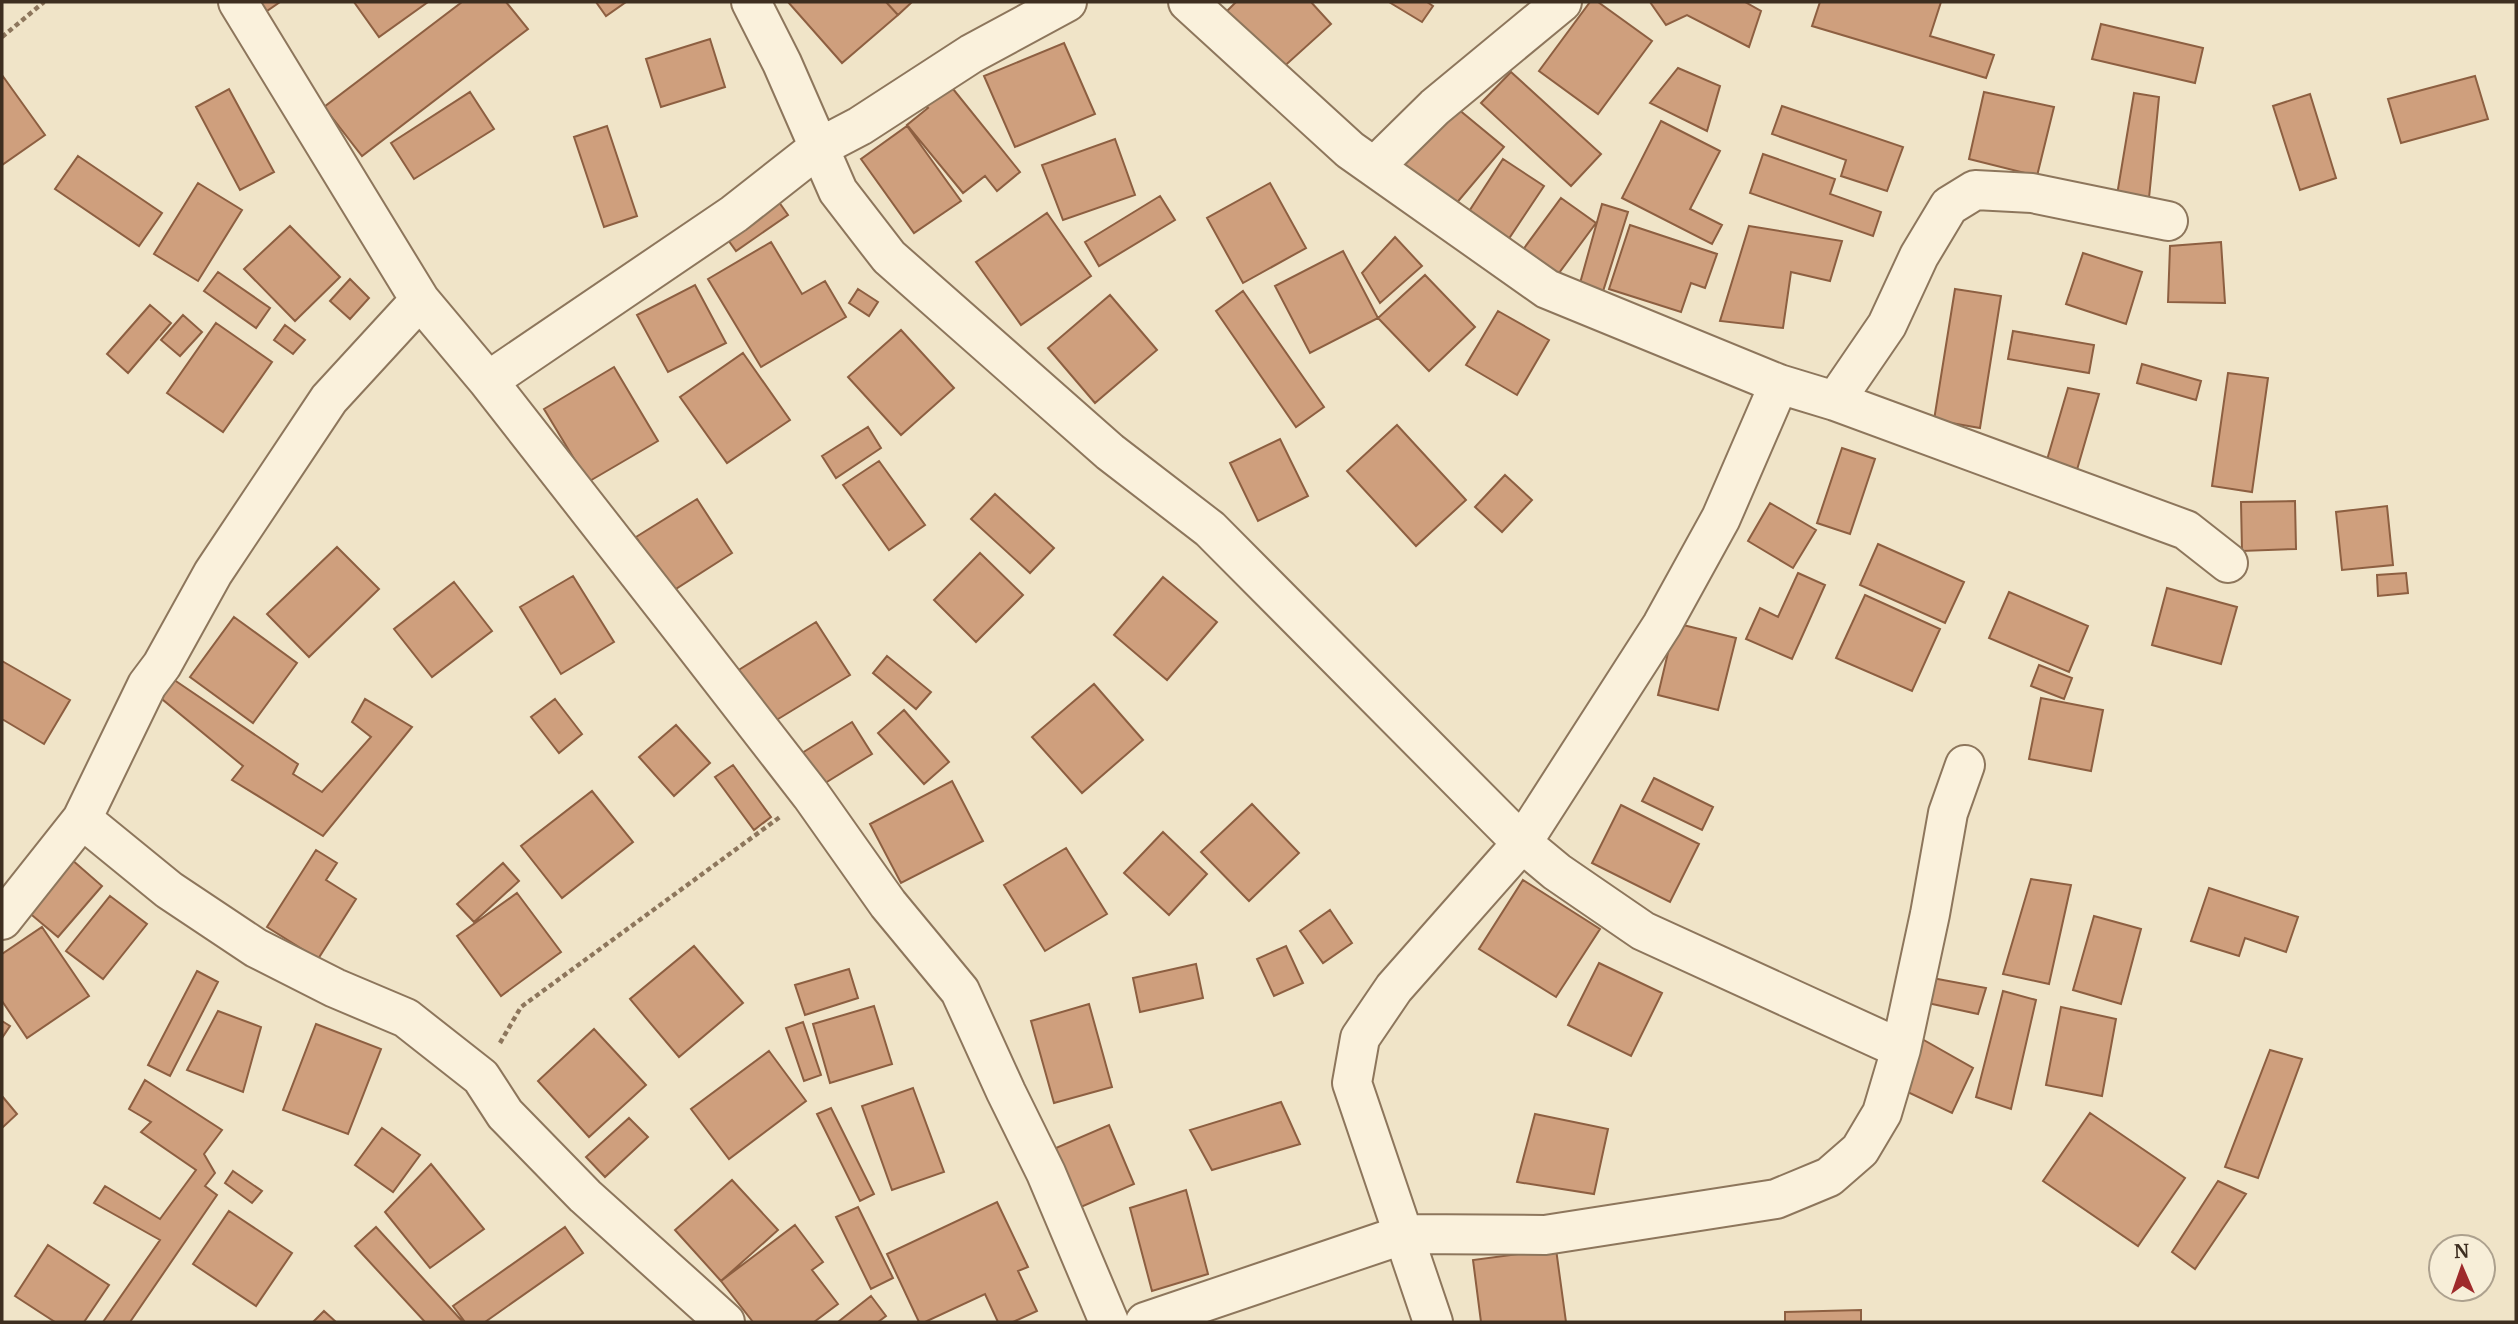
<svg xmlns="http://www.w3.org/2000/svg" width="2518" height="1324" font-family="Merriweather,serif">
<rect width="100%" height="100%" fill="#f0e4c8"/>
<!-- building -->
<path fill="#cf9f7d" stroke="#8d5f41" stroke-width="2" d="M252 2H280L261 15Z
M354 2H428L379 37Z
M462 2H506L528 29 362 156 324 107Z
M596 2H626L606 16Z
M788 2H886L898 15 842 63Z
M886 2H912L898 15Z
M1236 2H1311L1331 24 1278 72 1219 19Z
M1389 2H1427L1433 6 1422 22Z
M1590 2H1598L1652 41 1598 114 1539 71Z
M1650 2H1745L1761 11 1749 47 1687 15 1666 25Z
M1820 2H1941L1930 36 1994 55 1986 78 1812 26Z
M2101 24 2203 48 2195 83 2092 59Z
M710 39 725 87 661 107 646 59Z
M1064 43 1095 114 1015 147 984 76Z
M1678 68 1720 86 1707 131 1650 103Z
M1511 72 1601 154 1571 186 1481 103Z
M2 75 45 135 2 165Z
M2475 76 2488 119 2401 143 2388 99Z
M945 79 1020 172 997 191 985 176 963 193 907 125 928 108 920 99Z
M229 89 274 172 240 190 196 107Z
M470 92 494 129 414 179 391 143Z
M1984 92 2054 107 2037 176 1969 159Z
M2134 93 2159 97 2148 208 2116 201Z
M2310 94 2336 178 2300 190 2273 106Z
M1452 104 1504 147 1449 212 1397 169Z
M1782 106 1903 147 1887 191 1841 176 1846 160 1772 134Z
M1661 121 1720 151 1690 209 1722 225 1712 244 1622 198Z
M607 126 637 216 604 227 574 137Z
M907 126 961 201 914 233 861 159Z
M1115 139 1135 195 1063 220 1042 165Z
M1763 154 1835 179 1830 194 1881 212 1873 236 1750 193Z
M78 156 162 213 139 246 55 189Z
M1503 159 1544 186 1506 243 1466 216Z
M198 183 242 210 198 281 154 254Z
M1270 183 1306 248 1243 283 1207 218Z
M774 195 788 215 736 251 721 230Z
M1160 196 1175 220 1099 266 1085 242Z
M1561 198 1596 223 1556 277 1522 251Z
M1602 204 1628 212 1599 304 1577 294Z
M1047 213 1091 276 1021 325 976 262Z
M1630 225 1717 254 1705 288 1691 283 1681 312 1609 289Z
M290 226 340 277 295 321 244 269Z
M1749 226 1842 241 1830 281 1791 272 1783 328 1720 321Z
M1395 237 1422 266 1380 303 1362 273Z
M771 242 802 294 825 281 846 317 761 367 708 279Z
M2221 242 2225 303 2168 302 2170 246Z
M1343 251 1378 318 1310 353 1275 286Z
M2083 253 2142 272 2126 324 2066 304Z
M218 272 270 308 256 328 204 291Z
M1425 275 1475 327 1429 371 1378 318Z
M350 279 369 298 350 319 330 301Z
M695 285 726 343 668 372 637 315Z
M858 289 878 302 869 316 849 303Z
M1955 289 2001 296 1980 428 1934 420Z
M1243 291 1324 407 1296 427 1216 311Z
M1110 295 1157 350 1095 403 1048 348Z
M150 305 171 323 128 373 107 354Z
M1498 311 1549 340 1517 395 1466 365Z
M183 315 202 332 180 356 161 340Z
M216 323 272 362 223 432 167 393Z
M285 325 305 340 293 354 274 340Z
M901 330 954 388 901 435 848 377Z
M2013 331 2094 345 2089 373 2008 359Z
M743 353 790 420 727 463 680 397Z
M2142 364 2201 381 2196 400 2137 383Z
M614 367 658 441 588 482 544 409Z
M2228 373 2268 378 2252 492 2212 486Z
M2068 388 2099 394 2074 480 2044 470Z
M1397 425 1466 500 1416 546 1347 471Z
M868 427 881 448 836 478 822 456Z
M1280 439 1308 496 1258 521 1230 463Z
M1842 448 1875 459 1850 534 1817 523Z
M879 461 925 525 889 550 843 485Z
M1505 475 1532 500 1502 532 1475 507Z
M995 494 1054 548 1030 573 971 519Z
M697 499 732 553 671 592 636 537Z
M2295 501 2296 549 2242 551 2241 502Z
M1770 503 1816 530 1793 568 1748 541Z
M2387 506 2393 565 2342 570 2336 512Z
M1878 544 1964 582 1945 623 1860 585Z
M337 547 379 589 309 657 267 614Z
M980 553 1023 595 976 642 934 600Z
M1798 573 1825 585 1792 659 1746 639 1760 608 1778 617Z
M2406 573 2408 593 2378 596 2377 575Z
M573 576 614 642 561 674 520 607Z
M1163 577 1217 622 1167 680 1114 635Z
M454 582 492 631 432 677 394 629Z
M2167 588 2237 607 2221 664 2152 645Z
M2009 592 2088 626 2069 672 1989 638Z
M1865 595 1940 629 1912 691 1836 658Z
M234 617 297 663 253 723 190 677Z
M816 622 850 675 770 724 737 671Z
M1675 623 1736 638 1718 710 1658 695Z
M887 656 931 692 916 709 873 673Z
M2 661 70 700 44 744 2 719Z
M2039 665 2072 678 2064 699 2031 686Z
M164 673 298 764 293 774 322 792 371 737 352 722 365 699 412 727 323 836 232 780 243 766 151 690Z
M1094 684 1143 740 1082 793 1032 737Z
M2041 698 2103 710 2091 771 2029 759Z
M555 699 582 734 559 753 531 717Z
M904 710 949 762 924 784 878 733Z
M852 722 872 754 822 785 802 753Z
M676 725 710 763 674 796 639 757Z
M733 765 771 817 754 830 715 777Z
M1654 778 1713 807 1702 830 1642 801Z
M952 781 983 841 901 883 870 824Z
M592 791 633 842 562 898 521 846Z
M1252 804 1299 853 1249 901 1201 852Z
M1621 805 1699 844 1670 902 1592 863Z
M1163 832 1207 874 1169 915 1124 873Z
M1066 848 1107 914 1045 951 1004 885Z
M316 850 337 863 326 880 356 899 318 959 267 927Z
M71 859 102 886 58 937 27 911Z
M503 863 519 881 474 922 457 904Z
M2031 879 2071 885 2049 984 2003 974Z
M1523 880 1600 929 1556 997 1479 949Z
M2209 888 2298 917 2286 952 2245 938 2239 956 2191 941Z
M517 893 561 952 501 996 457 936Z
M110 896 147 924 103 979 66 951Z
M1330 910 1352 943 1323 963 1300 931Z
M2094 916 2141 929 2121 1004 2073 990Z
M42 927 89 996 27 1038 2 1001V954Z
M694 946 743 1003 679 1057 630 999Z
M1286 946 1303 983 1274 996 1257 959Z
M1599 963 1662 993 1631 1056 1568 1025Z
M1196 964 1203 998 1140 1012 1133 978Z
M849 969 858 998 805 1015 795 985Z
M197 971 218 982 170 1076 148 1065Z
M1927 977 1986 988 1978 1014 1923 1002Z
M2003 991 2036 1000 2011 1109 1976 1097Z
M1089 1004 1112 1087 1054 1103 1031 1021Z
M874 1006 892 1064 830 1083 813 1024Z
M2061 1007 2116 1019 2102 1096 2046 1085Z
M218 1011 261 1027 243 1092 187 1070Z
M2 1021 10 1026 2 1038Z
M803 1022 821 1075 804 1081 786 1028Z
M316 1024 381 1049 348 1134 283 1110Z
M594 1029 646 1085 589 1137 538 1081Z
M1915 1035 1973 1068 1952 1113 1899 1088Z
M2270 1050 2302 1059 2258 1178 2225 1167Z
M769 1051 806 1101 729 1159 691 1109Z
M145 1080 222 1130 204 1154 215 1173 205 1186 217 1195 130 1322H103L160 1240 94 1203 105 1186 160 1219 196 1170 141 1132 151 1122 129 1109Z
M913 1088 944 1172 892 1190 862 1106Z
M2 1096 17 1114 2 1128Z
M1281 1102 1300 1144 1212 1170 1190 1130Z
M831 1108 874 1194 860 1201 817 1114Z
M2090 1113 2185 1178 2138 1246 2043 1181Z
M1535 1114 1608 1129 1594 1194 1517 1182Z
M629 1118 648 1137 605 1177 586 1157Z
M1109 1125 1134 1184 1074 1210 1049 1151Z
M382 1128 420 1155 393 1192 355 1165Z
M431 1164 484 1229 430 1268 385 1212Z
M233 1171 262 1191 252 1203 225 1183Z
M732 1180 778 1230 721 1281 675 1230Z
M2218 1181 2246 1194 2195 1269 2172 1252Z
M1186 1190 1208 1274 1152 1291 1130 1208Z
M997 1202 1028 1267 1018 1271 1037 1311 1013 1322H998L985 1294 925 1322H919L887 1254Z
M858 1207 893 1278 871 1289 836 1217Z
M229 1211 292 1253 256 1306 193 1264Z
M795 1225 823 1262 812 1270 838 1304 814 1322H753L721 1281Z
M376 1227 463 1322H425L355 1246Z
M565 1227 583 1253 485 1322H465L453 1306Z
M48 1245 109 1285 84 1322H55L15 1296Z
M1556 1249 1566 1322H1481L1473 1260Z
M871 1296 886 1316 878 1322H838Z
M1861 1310V1322H1785V1312Z
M324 1311 336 1322H313Z"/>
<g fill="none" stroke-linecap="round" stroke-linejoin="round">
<!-- street casing -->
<g stroke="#8d765c" stroke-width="42">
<path id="street" d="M238 2 420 300 488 381 686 634 811 795 888 904 960 991 1006 1092 1046 1173 1109 1322
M751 2 782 63 838 191 889 257 1110 452 1210 529 1522 843 1557 872 1643 931 1901 1049
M1188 2 1350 150 1547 289 1779 384 1835 401 2186 530 2228 563
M1374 167 1435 107 1562 2
M488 381 734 214 818 148 860 126 971 54 1067 2
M1835 401 1887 325 1919 256 1949 206 1975 190 2032 193 2168 221
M82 819 169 890 256 948 335 988 406 1018 481 1077 505 1114 585 1196 725 1322
M2 920 82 819 147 685 162 665 213 573 329 399 420 300
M1145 1322 1405 1234 1545 1235 1776 1199 1829 1177 1860 1150 1882 1113 1901 1049 1930 914 1948 813 1965 765
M1433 1322 1352 1083 1360 1038 1394 988 1522 843 1662 625 1721 518 1779 384"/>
</g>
<!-- path -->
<path stroke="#8d765c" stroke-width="4.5" stroke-dasharray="5 3.5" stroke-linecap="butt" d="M2 37 44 2
M500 1043 521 1007 780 817"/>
<!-- street -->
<use href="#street" stroke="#faf1dc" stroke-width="38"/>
</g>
<!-- border -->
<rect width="2518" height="1324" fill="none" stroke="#3d2e20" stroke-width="7"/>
<!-- north arrow -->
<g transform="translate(2462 1268) rotate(358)"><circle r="33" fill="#f7eed8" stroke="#ada18e" stroke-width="2"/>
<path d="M0-5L12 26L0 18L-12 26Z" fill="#9e2a2b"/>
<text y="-10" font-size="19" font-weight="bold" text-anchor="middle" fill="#3d2e20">N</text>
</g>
</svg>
